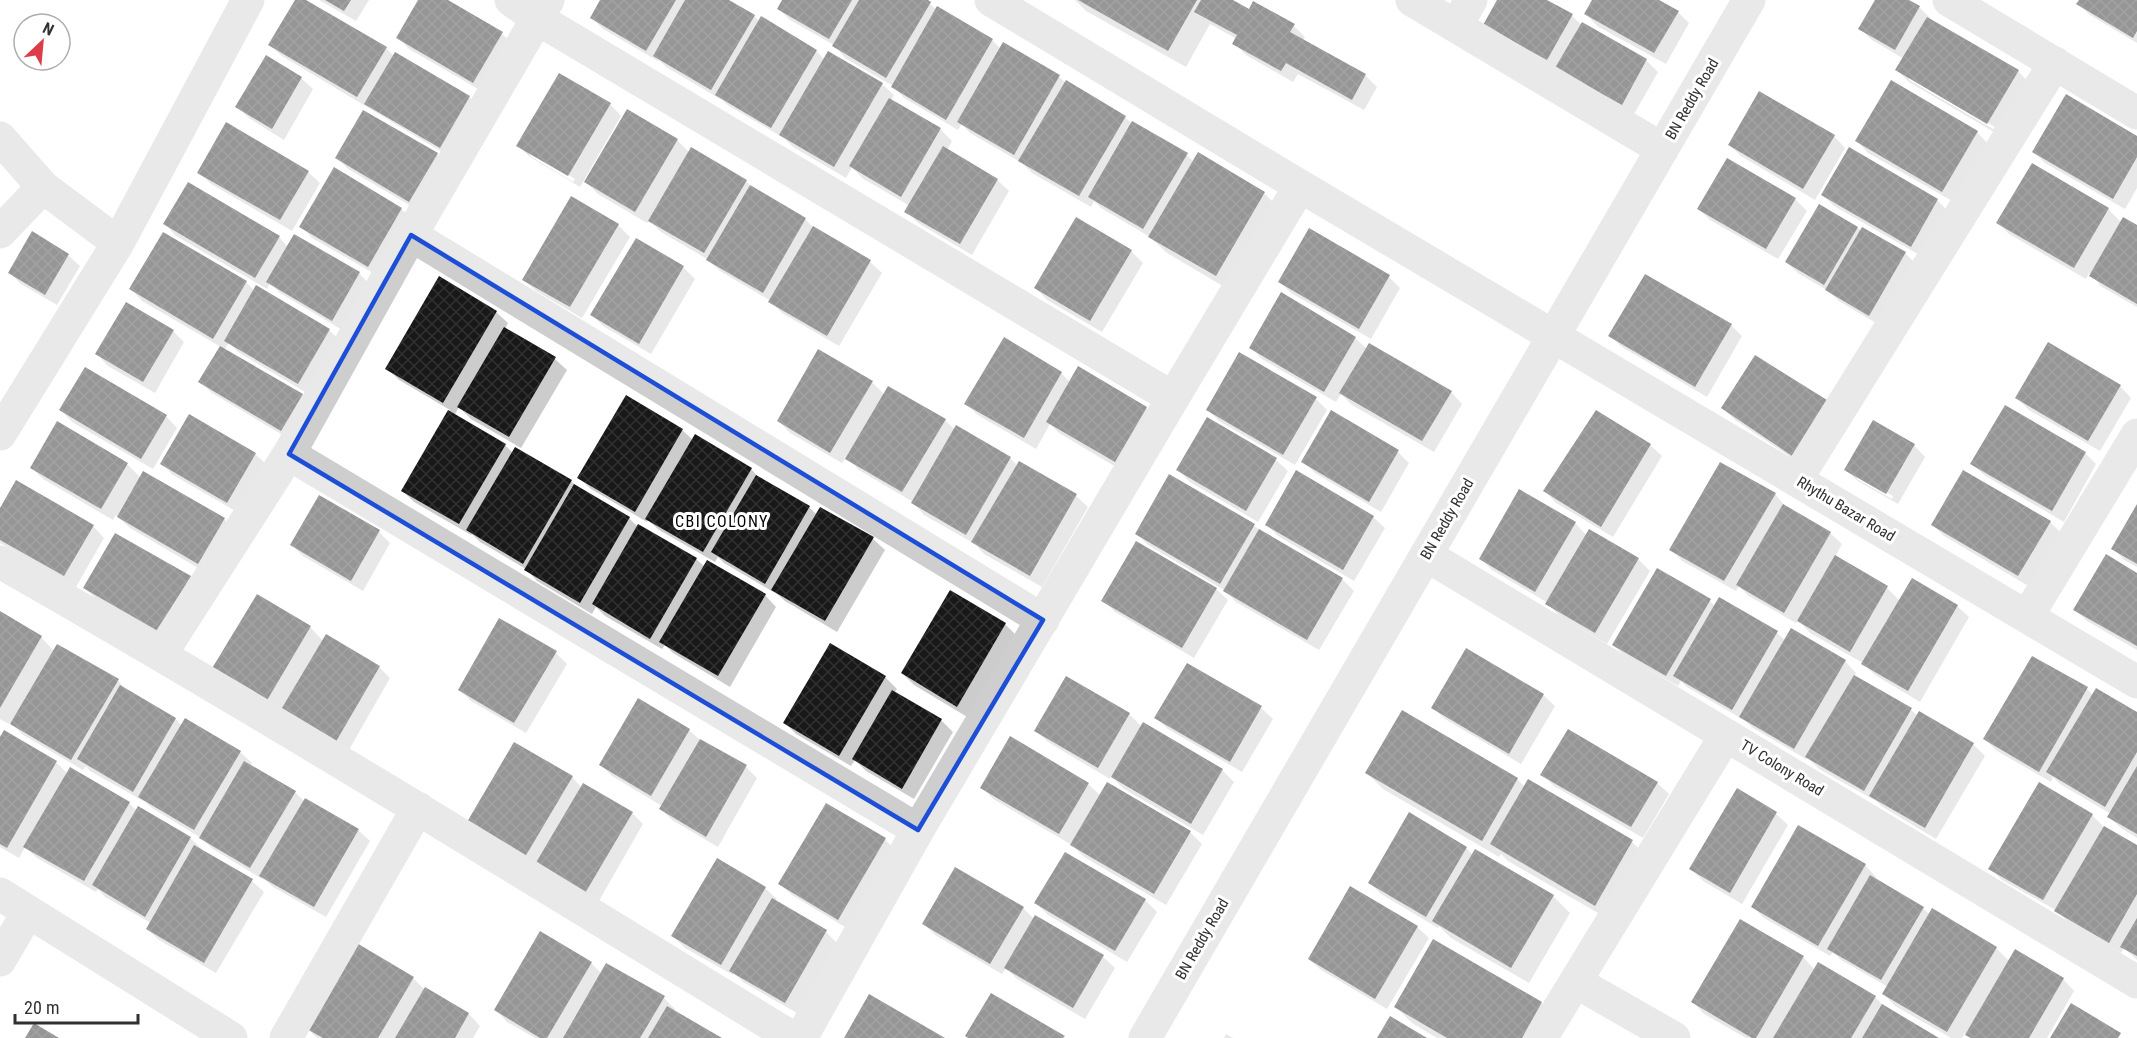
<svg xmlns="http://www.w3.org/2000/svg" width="2137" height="1038" font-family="'Roboto Condensed',sans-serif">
<defs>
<pattern id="building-cross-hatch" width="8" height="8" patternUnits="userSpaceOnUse" patternTransform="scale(1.5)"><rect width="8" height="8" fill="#181818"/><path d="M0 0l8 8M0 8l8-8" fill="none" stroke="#313131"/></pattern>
</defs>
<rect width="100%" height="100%" fill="#fff"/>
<!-- shadow -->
<path fill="#0003" fill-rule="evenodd" d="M297 0H303L386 48 394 56 469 97 481 108 452 158 282 56 270 45Z
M319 0H369L356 21Z
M420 0H445L502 34 514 45 485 93 409 49 398 37Z
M602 0H726L754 16 760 22 816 51 825 60 882 84 894 95 891 101 941 130 952 141 947 150 997 180 1009 191 972 255 918 223 906 211 910 206 862 178 852 167 846 178 793 147 784 138 729 106 722 100 666 67 659 60 658 61 603 29 592 18Z
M784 0H925L937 10 992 40 1001 49 1004 44 1059 77 1066 83 1125 117 1132 124 1187 155 1194 162 1264 193 1281 210 1233 292 1167 253 1150 237 1101 208 1094 201 1091 207 1032 173 1022 163 970 133 962 124 958 130 904 98 893 86 845 58 834 45 790 20 779 9Z
M1075 0H1230L1250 11 1294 26 1305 37 1303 41 1365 75 1377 87 1364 110 1298 74 1293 82 1246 55 1234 43 1237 39 1210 24 1186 67 1086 11Z
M1498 0H1544L1572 16 1582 25 1646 60 1658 72 1633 116 1496 36Z
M1594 0H1656L1678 12 1689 23 1666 64 1597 26 1586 14Z
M1877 0H1906L1919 7 1931 19 1930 20 2018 71 2029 83 1999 135 1909 82 1897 70 1904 59 1872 40 1860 29ZM1909 76 1995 127 1993 129 1909 80Z
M2081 0H2137V43L2090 15 2078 4Z
M301 78 313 89 284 140 249 118 237 107Z
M610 104 621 116 580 187 530 157 518 146ZM530 152 575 179 573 182 530 156Z
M1977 132 1988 144 1954 202 1868 153 1857 141Z
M1834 136 1845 148 1815 200 1741 156 1730 145Z
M2137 138V188L2125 209 2045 163 2034 152Z
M677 140 689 152 746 181 754 189 805 219 815 229 870 262 882 273 839 346 782 313 771 301 720 271 707 259 661 232 649 220 647 223 598 194 586 182Z
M1849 149 1937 200 1949 212 1923 257 1834 206 1823 195Z
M437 154 448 166 421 212 348 169 337 158Z
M199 172H308L320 183 292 231 211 184Z
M1795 199 1807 211 1778 259 1710 220 1699 209Z
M401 209 413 220 380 277 312 238 301 226Z
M2108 209 2122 223 2137 227V307L2102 287 2089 273 2086 279 2009 234 1998 223Z
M1076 219 1131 251 1143 263 1102 332 1047 300 1036 288Z
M165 224 279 237 288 247 359 273 370 285 344 331 280 293 270 283 267 289 176 236Z
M618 225 630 237 582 318 536 291 524 280Z
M1857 228 1905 253 1917 265 1881 326 1839 301 1828 291 1798 273 1786 262Z
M636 240 683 267 695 279 651 354 603 326 592 315Z
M68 255 80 266 57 305 21 284 10 273Z
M1389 277 1400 288 1371 339 1291 293 1280 282Z
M246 282 255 291 329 330 341 341 310 395 238 352 229 343 224 350 302 395 313 407 293 441 212 393 200 382 221 347 142 301 131 289Z
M496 312 508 323 505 329 555 359 567 370 521 448 471 419 459 407 454 416 505 445 513 453 571 481 578 488 629 518 638 527 696 559 705 567 765 595 776 607 730 687 673 653 665 645 662 649 605 616 596 607 592 614 537 581 526 569 480 542 472 534 471 535 414 502 402 490 450 410 399 380 387 368Z
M1731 325 1742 336 1707 397 1622 347 1610 336Z
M173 331 184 342 155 393 108 366 97 354Z
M1355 338 1367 349 1451 392 1462 404 1434 452 1352 405 1341 394 1336 402 1262 359 1251 348Z
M1755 357 1807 468 1735 420 1723 408Z
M1061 373 1070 382 1146 408 1157 419 1126 473 1059 433 1050 424 1036 449 978 415 966 404Z
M872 382 885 395 945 420 955 430 1010 458 1018 466 1019 463 1076 496 1088 507 1042 587 984 554 975 544 924 515 913 502 859 470 846 457 842 463 790 433 779 421Z
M2120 386 2131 398 2100 451 2029 410 2017 398Z
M1316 399 1327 410 1295 465 1219 421 1208 410Z
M61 410 166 416 177 428 153 469 72 422Z
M1207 419 1276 460 1288 471 1258 522 1190 482 1178 470Z
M57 423 127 464 141 478 224 519 235 531 210 575 130 528 116 515 113 520 43 479 31 467Z
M682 430 693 440 751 469 762 481 809 507 817 515 873 539 885 550 837 632 785 601 777 594 724 563 718 557 715 562 659 530 648 520 647 522 591 489 579 478Z
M1650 445 1662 456 1613 537 1556 503 1545 491Z
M1914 445 1925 457 1898 504 1858 481 1846 470ZM1857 476 1893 496 1892 499 1857 479Z
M1398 452 1409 463 1381 512 1315 473 1303 461Z
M2085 453 2096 464 2064 522 1984 475 1972 464Z
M255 454 267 465 239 513 173 475 162 464Z
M1775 494 1786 507 1830 533 1842 544 1835 557 1887 588 1900 601 1957 606 1969 617 1920 702 1875 675 1863 663 1810 633 1798 620 1796 623 1749 596 1739 586 1736 591 1682 561 1671 549Z
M2137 507V567L2124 560 2113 548Z
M0 511 93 526 104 538 76 587 0 543Z
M1373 517 1385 528 1354 581 1278 536 1266 524Z
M2050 522 2061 533 2030 587 1944 536 1933 525Z
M1575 523 1587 536 1590 531 1638 559 1650 571 1607 644 1558 615 1548 603 1492 570 1481 559Z
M1254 526 1342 579 1354 591 1319 650 1236 602 1224 590 1148 545 1137 534Z
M379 532 390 543 363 591 303 556 292 545Z
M2137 574V650L2087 621 2075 609Z
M190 578 201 589 170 642 96 599 85 588Z
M1216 589 1228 600 1194 658 1115 612 1103 600Z
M950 592 1005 624 1017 636 969 718 914 685 902 673Z
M1710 601 1715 606 1777 633 1786 641 1845 661 1856 673 1854 677 1911 710 1918 716 1973 744 1985 756 1936 839 1883 807 1876 801 1819 769 1807 757 1806 759 1753 728 1744 720 1687 687 1681 681 1678 686 1625 656 1613 645Z
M0 613 41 637 54 651 118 681 130 693 176 719 182 726 240 752 252 763 250 766 295 792 305 802 358 830 370 841 326 917 273 887 263 878 262 879 213 849 201 838 152 808 145 802 90 771 86 766 83 770 23 735 10 722 9 724 0 719Z
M310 627 323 641 379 667 390 678 346 755 225 682Z
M556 653 567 664 526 733 471 701 460 690Z
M1188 665 1261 708 1273 719 1242 772 1168 729 1156 718Z
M885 677 897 689 894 693 941 720 953 732 914 799 866 771 855 760 851 766 796 734 785 723Z
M2087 689 2093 695 2137 714V838L2121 828 2109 817 2111 814 2060 784 2053 777 2051 782 1997 751 1985 739Z
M1543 695 1555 706 1521 764 1445 719 1433 708Z
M1402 712 1517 779 1525 787 1632 842 1649 858 1612 921 1508 861 1501 854 1499 857 1383 789 1367 773Z
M1129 714 1142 727 1222 770 1234 782 1203 835 1124 789 1111 776 1110 779 1048 742 1036 731Z
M689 730 700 740 746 767 757 778 718 847 672 820 661 809 662 806 612 776 601 765Z
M4 732 57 763 68 774 70 769 129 803 137 811 190 838 202 849 201 851 252 881 264 892 216 973 159 940 147 929 151 923 105 897 98 889 96 892 37 858 25 847 19 858 0 847V735L2 736Z
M1542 774 1657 783 1669 794 1643 838 1554 786Z
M572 777 582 788 632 813 643 824 596 906 480 833Z
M1088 784 1101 796 1108 784 1190 832 1202 844 1166 905 1084 857 1072 845 993 799 982 787Z
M2039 784 2092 815 2104 827 2137 847V960L2124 948 2121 953 2068 922 2056 910 2002 880 1990 868Z
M1737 790 1776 814 1788 825 1742 904 1703 881 1691 869Z
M826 805 885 840 897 851 850 930 792 895 780 884Z
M1466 848 1473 855 1553 896 1570 913 1529 983 1451 938 1439 926 1438 928 1381 894 1370 883Z
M1865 865 1876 877 1875 880 1923 908 1930 915 1996 948 2009 961 2063 979 2074 991 2047 1038H1970L1965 1033 1962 1038H1951L1895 1006 1884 994 1888 987 1841 960 1833 952 1830 956 1764 918 1753 907Z
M765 888 777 899 775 902 826 932 837 943 797 1013 743 982 734 973 733 975 685 948 673 936Z
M1145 900 1157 912 1127 962 1048 915 1036 903Z
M1023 908 1034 919 1103 957 1115 968 1085 1019 1017 979 1006 968 1002 974 935 935 924 924Z
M1417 927 1429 938 1387 1009 1321 970 1309 959Z
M1434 941 1541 1003 1558 1020 1548 1038H1437L1412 1023 1396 1007Z
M1803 957 1815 970 1875 997 1887 1009 1936 1038H1746L1704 1014 1693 1002Z
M591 963 602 974 664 998 675 1009 674 1012 719 1038H535L507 1022 496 1010Z
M413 978 425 990 469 1014 480 1026 473 1038H317L307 1028Z
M1226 1034 1233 1038H1224Z"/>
<!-- building -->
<path fill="url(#building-cross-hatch)" d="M295 0H306L387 47 357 97 268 45Z
M325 0H351L344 11Z
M418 0H448L503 32 473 83 396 38Z
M600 0H676L646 51 590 18Z
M685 0H729L755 15 711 90 653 56Z
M782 0H852L829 39 777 9Z
M859 0H928L931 2 886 78 832 46Z
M1078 0H1197L1168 51Z
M1201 0H1233L1249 9 1253 1 1295 24 1290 32 1366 74 1352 100 1286 63 1281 71 1232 44 1237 35 1194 12Z
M1497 0H1547L1573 14 1547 60 1483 25Z
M1592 0H1659L1679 11 1654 53 1584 14Z
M1875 0H1909L1920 6 1895 50 1858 29Z
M2079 0H2137V31L2133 38 2076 4Z
M937 6 993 39 946 120 891 87Z
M761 16 817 50 771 128 715 95Z
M1927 17 2019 70 1987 124 1895 70Z
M1582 22 1647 59 1622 105 1555 68Z
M1003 42 1060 75 1014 155 957 122Z
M828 51 883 83 834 167 779 135Z
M395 52 470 96 440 148 364 104Z
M266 55 302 77 272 129 235 107Z
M559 73 611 103 568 176 516 146Z
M1066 80 1126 116 1079 196 1018 161Z
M1891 80 1978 131 1942 192 1855 141Z
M1759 91 1835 135 1803 189 1728 145Z
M2066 94 2137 136V157L2113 199 2032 152Z
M889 98 941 128 901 197 849 166Z
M627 109 678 139 635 212 584 182Z
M363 110 438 153 409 202 335 158Z
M1132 121 1188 153 1143 229 1088 197Z
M226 122 309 171 280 220 197 173Z
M943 146 998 179 960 244 904 212Z
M691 147 747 180 704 253 648 221Z
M1849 147 1938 199 1911 247 1821 195Z
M1198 152 1265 192 1216 276 1148 237Z
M1727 158 1796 198 1766 249 1697 209Z
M2032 163 2109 208 2074 268 1996 223Z
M334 167 402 208 368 267 299 227Z
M188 182 280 236 255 278 163 224Z
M750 185 806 218 763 293 706 260Z
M571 196 619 224 570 307 522 280Z
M1819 204 1858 227 1824 285 1785 262Z
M1076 217 1132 250 1090 321 1034 288Z
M2123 217 2137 225V304L2089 276Z
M813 226 871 260 827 336 768 302Z
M1862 227 1906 252 1869 316 1825 290Z
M1309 228 1390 275 1359 329 1278 282Z
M32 231 69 254 45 295 8 273Z
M163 232 247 281 213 339 129 289Z
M294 234 360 272 332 321 266 282Z
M636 238 684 266 639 344 590 315Z
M1645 274 1732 324 1695 387 1608 336Z
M439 276 497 311 443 403 385 369Z
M256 285 330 329 298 384 224 341Z
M1281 292 1356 337 1324 392 1249 348Z
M126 302 174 330 143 382 95 354Z
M504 327 556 357 509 437 457 407Z
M1004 337 1062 372 1024 438 964 404Z
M2048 342 2121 385 2088 441 2015 398Z
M1369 343 1452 391 1422 441 1339 393Z
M220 346 303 394 281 431 198 382Z
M818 349 873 381 830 453 777 421Z
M1239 352 1317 397 1283 455 1206 410Z
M1755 355 1827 400 1795 458 1721 408Z
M1078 366 1147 407 1115 462 1046 422Z
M85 367 167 415 141 459 59 410Z
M888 386 946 419 902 492 845 459Z
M626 395 683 429 635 512 577 478Z
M2005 405 2086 452 2052 511 1970 464Z
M448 410 506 444 459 524 401 491Z
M1331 410 1399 450 1369 502 1301 462Z
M1596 410 1651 444 1601 527 1543 491Z
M189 414 256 453 227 503 160 464Z
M1207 417 1277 458 1246 511 1176 470Z
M1873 420 1915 444 1886 494 1844 470Z
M57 421 128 463 101 509 30 468Z
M956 425 1011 457 966 535 911 503Z
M695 434 752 468 703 552 645 519Z
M515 447 572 480 523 564 466 530Z
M1019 461 1077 494 1030 576 971 542Z
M1720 462 1776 493 1724 581 1669 550Z
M1296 470 1374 516 1343 570 1265 525Z
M1963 470 2051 521 2018 576 1931 525Z
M143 471 225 518 198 564 117 517Z
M1169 474 1255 524 1220 584 1135 534Z
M756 475 810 506 765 584 711 552Z
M16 480 94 525 64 576 0 540V508Z
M574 484 630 517 580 603 524 570Z
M1519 489 1576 522 1535 592 1479 559Z
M319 495 380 530 351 581 290 545Z
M1783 504 1831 532 1784 613 1736 585Z
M2137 504V564L2111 549Z
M820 507 874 537 825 621 771 590Z
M638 524 697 558 650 639 592 604Z
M1259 529 1343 578 1307 640 1223 591Z
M1589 529 1639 558 1595 633 1545 604Z
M115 533 191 576 158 631 83 588Z
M1136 541 1217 588 1182 648 1101 601Z
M2106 554 2137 573V646L2073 610Z
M1835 555 1888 586 1850 652 1797 621Z
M707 560 766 594 718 676 659 642Z
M1657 568 1711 599 1666 676 1612 645Z
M1912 578 1958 605 1908 691 1861 664Z
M950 590 1006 623 957 707 901 673Z
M257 594 311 626 266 702 211 670Z
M1719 597 1778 631 1732 710 1673 676Z
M0 611 42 636 0 708Z
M499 618 557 651 514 723 458 690Z
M1791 628 1846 660 1794 749 1739 717Z
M326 634 380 666 334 745 279 713Z
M830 643 886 676 839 756 783 723Z
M57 644 119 679 71 760 10 724Z
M1466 648 1544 694 1509 754 1431 708Z
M2032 656 2088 687 2039 772 1983 739Z
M1187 663 1262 706 1230 762 1154 718Z
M1854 675 1912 708 1864 791 1805 757Z
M1066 676 1130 713 1098 768 1034 731Z
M120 685 176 718 133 792 77 759Z
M2096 688 2137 712V752L2105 807 2046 772Z
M892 690 942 719 902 789 852 759Z
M638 698 690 729 651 796 599 765Z
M1402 710 1518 778 1482 841 1365 773Z
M1919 711 1974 743 1925 828 1869 796Z
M185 718 241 751 194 830 138 797Z
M1143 722 1223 769 1191 824 1111 777Z
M1568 729 1658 782 1631 827 1540 775Z
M4 730 57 761 7 848 0 844V737Z
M1010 736 1089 783 1059 834 980 788Z
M700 739 747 765 706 837 659 809Z
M514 742 573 776 525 857 467 822Z
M244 761 296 791 250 868 199 838Z
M2137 766V834L2107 817Z
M70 767 130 802 84 881 23 847Z
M1528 779 1633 840 1595 906 1490 844Z
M1107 782 1191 831 1154 894 1070 845Z
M2039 782 2093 814 2043 900 1988 869Z
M583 783 633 812 584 895 534 866Z
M1737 788 1777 812 1730 893 1689 869Z
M305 798 359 829 314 907 259 876Z
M826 803 886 838 838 920 778 884Z
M138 806 191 837 145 917 92 885Z
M1409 812 1467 847 1426 917 1368 883Z
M1798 825 1866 864 1818 946 1751 907Z
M2104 826 2137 845V894L2109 943 2054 911Z
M194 845 253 879 204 963 146 929Z
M1475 849 1554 895 1511 968 1432 921Z
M1065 852 1146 899 1115 951 1034 903Z
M717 858 766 887 721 965 671 936Z
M955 867 1024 907 990 964 922 924Z
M1870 875 1924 907 1881 980 1827 949Z
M1350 886 1418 926 1375 999 1308 959Z
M772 898 827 930 785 1003 729 971Z
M1932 908 1997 947 1947 1032 1882 994Z
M1035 915 1104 955 1073 1008 1004 968Z
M2137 918V956L2120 947Z
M1740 919 1804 956 1756 1038H1752L1691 1002Z
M540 931 592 962 547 1038H540L494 1010Z
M1433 939 1542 1002 1522 1038H1447L1394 1007Z
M355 942 414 977 378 1038H323L305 1028Z
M2015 949 2064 978 2029 1038H1971L1965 1035Z
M1818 962 1876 996 1851 1038H1773Z
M606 963 665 996 640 1038H563Z
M425 987 469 1013 455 1038H395Z
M991 993 1065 1036 1063 1038H968L965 1036Z
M869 994 945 1038H844Z
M2071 1003 2121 1033 2118 1038H2050Z
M1882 1004 1939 1038H1862Z
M667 1006 722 1038H648Z
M1390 1016 1427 1038H1377Z
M34 1023 59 1038H25Z"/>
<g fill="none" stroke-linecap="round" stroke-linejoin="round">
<!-- minor -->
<path stroke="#cecece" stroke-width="33" d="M511 0 538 19 1173 398
M991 0 1300 186 2137 682
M1412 0 1662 149
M1949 0 2137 113
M1456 26 1471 0
M0 138 43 187 118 243
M0 232 43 187
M411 235 1043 620
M0 434 118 243 248 0
M289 454 918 830
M1796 480 2055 63
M1426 555 2137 982
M0 562C268 715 530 877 793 1038
M2027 617 2137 435
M161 654 289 454 411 235 548 0
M0 894 231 1038
M0 960 28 912
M1576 982 1674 1038
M286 1038 418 808
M801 1038 918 830 1173 398 1300 186
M1541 1038 1726 735"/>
<!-- tertiary -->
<path stroke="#cecece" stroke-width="33" d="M1145 1038 1749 0"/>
</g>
<!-- marked area -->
<path d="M0 0H2137V1038H0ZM411 235 1043 620 918 830 289 454Z" fill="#fff" fill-opacity=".55" fill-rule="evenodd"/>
<path fill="none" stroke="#1d4ed8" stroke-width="4.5" stroke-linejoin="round" d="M411 235 1043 620 918 830 289 454Z"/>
<g text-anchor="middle" stroke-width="6" stroke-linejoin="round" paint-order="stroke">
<!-- street labels -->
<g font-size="15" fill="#313131" stroke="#fff">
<text transform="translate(1692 99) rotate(-60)" y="5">BN Reddy Road</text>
<text transform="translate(1846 509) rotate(31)" y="5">Rhythu Bazar Road</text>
<text transform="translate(1447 519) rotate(-60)" y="5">BN Reddy Road</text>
<text transform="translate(1782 768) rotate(31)" y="5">TV Colony Road</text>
<text transform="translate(1202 939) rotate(-60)" y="5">BN Reddy Road</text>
</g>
<!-- neighbourhood labels -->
<g font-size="16" letter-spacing="1.5" fill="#000" stroke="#fff">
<text x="722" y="527">CBI COLONY</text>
</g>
</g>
<!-- north arrow -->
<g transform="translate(42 42) rotate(26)"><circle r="28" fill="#ffffff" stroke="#adadad" stroke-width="1.5"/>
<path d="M0-4.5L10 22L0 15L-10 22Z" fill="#df3c49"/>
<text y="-9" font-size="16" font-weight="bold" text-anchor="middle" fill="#313131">N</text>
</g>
<!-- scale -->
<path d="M15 1014v9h123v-9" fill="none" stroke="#313131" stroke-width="3"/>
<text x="24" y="1014" font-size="18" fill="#313131" stroke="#ffffff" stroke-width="4.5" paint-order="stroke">20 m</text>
</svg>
